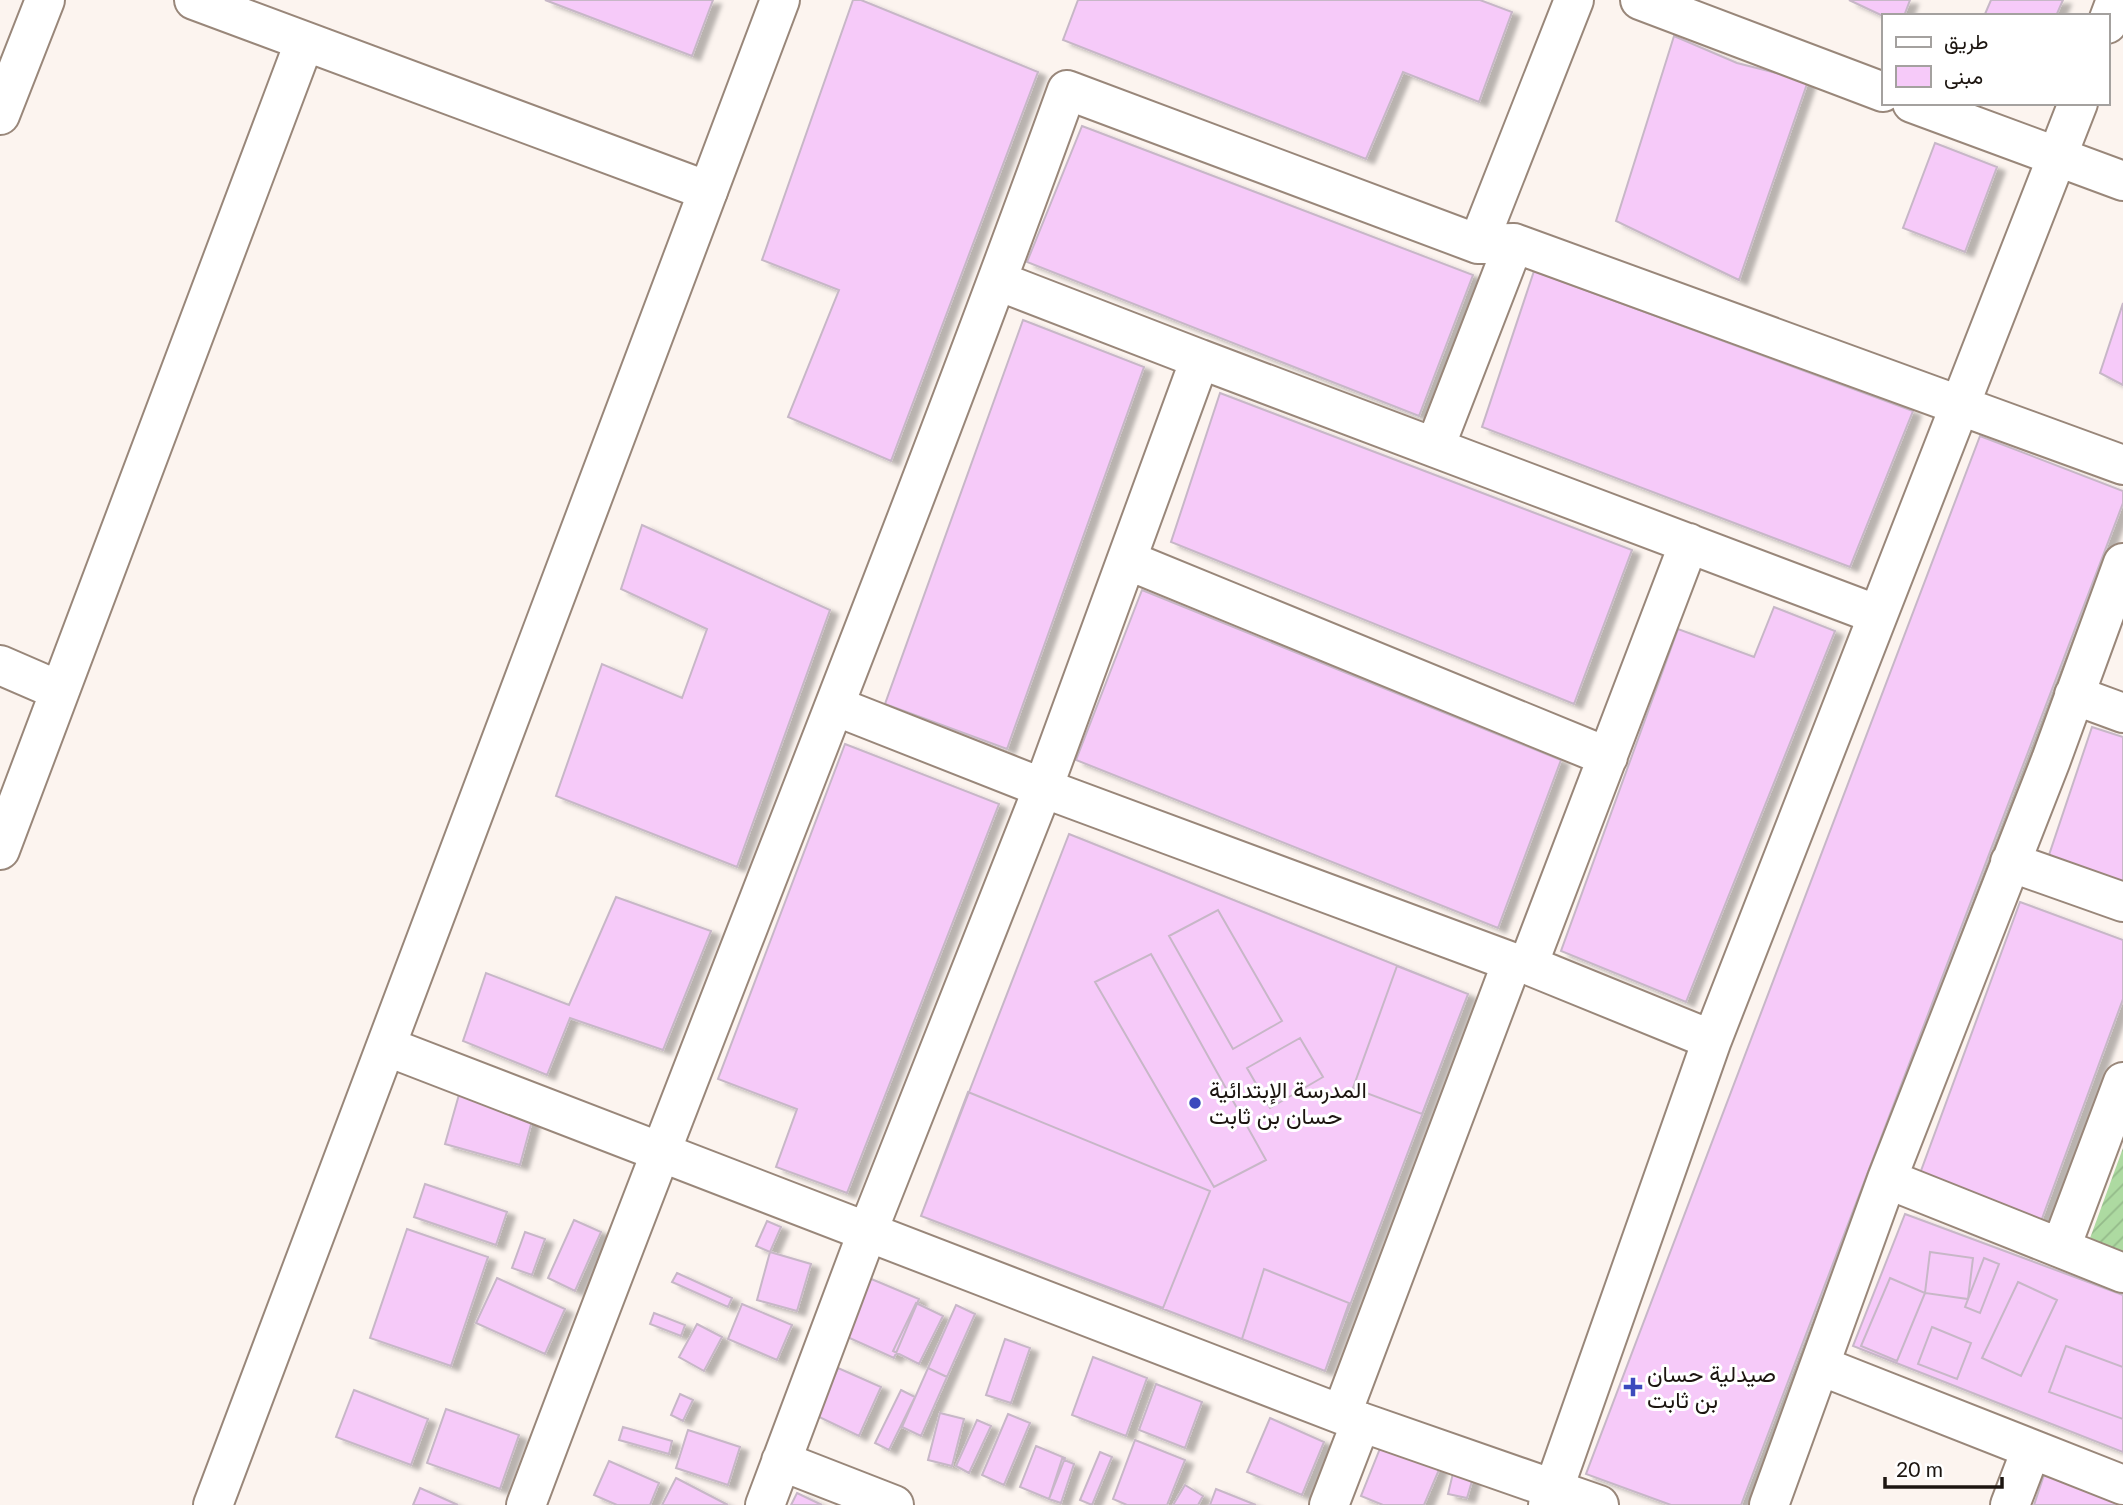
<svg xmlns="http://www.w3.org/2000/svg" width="2123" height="1505" font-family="Lato,Vazirmatn,sans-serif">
<defs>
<pattern id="garden-furrows" width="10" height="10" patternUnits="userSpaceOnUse" patternTransform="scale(1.75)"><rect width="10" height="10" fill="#addaa1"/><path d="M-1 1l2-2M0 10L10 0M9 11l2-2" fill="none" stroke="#94ba8a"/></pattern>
<filter id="shadow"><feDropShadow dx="8" dy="4.5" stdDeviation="2" flood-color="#0004"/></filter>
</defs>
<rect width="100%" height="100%" fill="#fcf4ef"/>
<!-- garden -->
<path fill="url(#garden-furrows)" d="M2123 1148V1255L2089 1241Z"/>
<!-- building -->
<path fill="#f6caf9" stroke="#c7b7c7" stroke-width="2" filter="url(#shadow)" d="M545 0H713L692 56Z
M853 0H861L1038 72 891 461 788 417 839 290 762 260Z
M1078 0H1480L1512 12 1479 102 1403 72 1366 159 1063 40Z
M1849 0H1910L1904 16H1883Z
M1991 0H2063L2056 16H1990L1985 14Z
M1674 36 1737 63 1808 81 1739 280 1616 221Z
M1082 126 1473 275 1419 416 1027 262Z
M1935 143 1997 167 1965 252 1903 228Z
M1534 271 1913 411 1850 567 1482 427Z
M2123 303V385L2100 373Z
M1023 320 1144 367 1007 749 885 704Z
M1220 393 1632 550 1574 704 1171 542Z
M1980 436 2123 491V503L1741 1505H1671L1586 1474Z
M642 525 830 610 737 867 556 796 602 664 682 698 707 629 621 589Z
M1142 590 1561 760 1498 928 1076 760Z
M1774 607 1835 631 1686 1002 1561 951 1678 629 1754 657Z
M2092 727 2123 737V891L2046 864Z
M845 744 999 804 847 1193 776 1167 797 1109 718 1079Z
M1069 834 1468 994 1325 1371 921 1216Z
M616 897 711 931 663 1050 570 1018 547 1075 463 1041 486 973 569 1005Z
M2020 902 2123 940V999L2040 1224 1918 1179Z
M1218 910 1282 1021 1233 1049 1169 936Z
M1151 954 1266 1160 1214 1187 1095 982Z
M1397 966 1468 994 1422 1114 1353 1088Z
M1300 1038 1323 1077 1270 1108 1247 1068Z
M462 1084 536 1106 520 1165 445 1144Z
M968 1092 1210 1191 1163 1308 921 1216Z
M425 1184 507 1212 496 1245 414 1217Z
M1905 1214 2123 1295V1452L1853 1346Z
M574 1220 601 1232 575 1291 548 1278Z
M767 1221 781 1227 770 1252 756 1246Z
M407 1229 488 1257 451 1366 370 1338Z
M525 1232 545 1239 532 1275 512 1268Z
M770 1252 811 1264 797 1311 757 1300Z
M1930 1252 1973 1258 1968 1299 1925 1293Z
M1984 1258 1999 1264 1980 1313 1965 1307Z
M1264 1269 1349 1303 1325 1371 1242 1339Z
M677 1273 732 1298 728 1307 672 1282Z
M497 1278 565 1309 545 1354 476 1323Z
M869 1278 919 1299 894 1358 845 1336Z
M1890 1278 1925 1293 1897 1361 1861 1346Z
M2018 1282 2057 1300 2021 1376 1982 1358Z
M916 1303 943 1316 919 1364 893 1351Z
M742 1304 792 1325 777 1360 728 1339Z
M956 1305 975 1314 947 1377 928 1368Z
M654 1313 685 1325 681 1336 650 1324Z
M697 1324 722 1337 704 1371 679 1357Z
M1932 1327 1971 1343 1957 1379 1918 1364Z
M1005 1339 1030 1348 1011 1403 986 1395Z
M2066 1346 2123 1367V1419L2049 1392Z
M1093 1357 1147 1378 1126 1436 1072 1415Z
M838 1368 881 1387 859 1436 817 1416Z
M928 1368 947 1377 921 1436 902 1427Z
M1156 1384 1202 1402 1185 1448 1139 1430Z
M354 1390 428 1419 411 1465 336 1437Z
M901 1390 915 1397 889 1450 875 1443Z
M680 1394 693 1400 683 1421 671 1415Z
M446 1409 519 1435 500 1489 427 1463Z
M940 1413 964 1419 952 1466 928 1460Z
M1008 1414 1030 1423 1004 1485 982 1475Z
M1270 1418 1324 1442 1302 1495 1247 1472Z
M977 1420 991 1426 969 1473 956 1466Z
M623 1427 672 1441 669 1454 619 1440Z
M688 1430 740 1447 728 1485 676 1468Z
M1135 1440 1185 1460 1167 1505H1127L1113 1499Z
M1383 1441 1441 1465 1424 1505H1383L1361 1496Z
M1036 1446 1065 1458 1049 1499 1020 1487Z
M1100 1452 1112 1457 1092 1505 1080 1500Z
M1062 1459 1074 1464 1061 1503 1049 1499Z
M609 1461 659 1483 650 1505H617L594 1495Z
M1454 1469 1474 1474 1467 1498 1448 1494Z
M2045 1472 2123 1501V1505H2034Z
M676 1478 728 1505H662Z
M1185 1485 1203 1496 1198 1505H1173Z
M420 1488 458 1505H413Z
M1216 1489 1256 1505H1210Z
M797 1493 822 1505H791Z"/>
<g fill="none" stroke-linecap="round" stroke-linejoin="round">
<!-- minor casing -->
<g stroke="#99877a" stroke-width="42">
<path id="minor" d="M194 0 708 191
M1640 0 1883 92
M2107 24 2116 0
M1912 103 2123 181
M0 115 45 0
M1478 244 1574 0
M998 281 1200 359
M1435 447 1514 243
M1127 560 1608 757
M0 665 60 691
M2074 695 2123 713
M835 706 1043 788 1512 962 1528 965 1712 1040
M0 850 304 43
M2010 862 2123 902
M1528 965 1689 543
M388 1047 1361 1422 1599 1505
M1887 1179 2123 1273
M2061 1247 2123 1082
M1821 1366 2123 1485
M1342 1413 1512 962
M781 1461 894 1505
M526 1505C703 1032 895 565 1067 90L1478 244 1514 243 2123 465
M765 1505 867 1233 1043 788 1200 359 1878 615
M1329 1505 1361 1422
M1548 1505 1712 1040 2078 103
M1769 1505 1887 1179 2051 760 2123 563
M2010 1505 2031 1450"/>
</g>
<!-- major casing -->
<g stroke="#99877a" stroke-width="42">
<path id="major" d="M213 1505 780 0"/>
</g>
<!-- minor -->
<use href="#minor" stroke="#fff" stroke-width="38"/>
<!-- major -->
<use href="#major" stroke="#fff" stroke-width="38"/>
</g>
<!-- markers -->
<g fill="#3c4abd" stroke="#fff" stroke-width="2.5">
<circle cx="1195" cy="1103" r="7"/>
<path d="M1629.5 1376.5h7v7h7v7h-7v7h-7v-7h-7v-7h7z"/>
</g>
<g text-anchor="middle" stroke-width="6" stroke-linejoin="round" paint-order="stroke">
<!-- poi labels -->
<g font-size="23" fill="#1c1510" stroke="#fff" text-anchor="start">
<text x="1209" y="1098">المدرسة الإبتدائية<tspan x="1209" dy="26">حسان بن ثابت</tspan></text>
<text x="1647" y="1382">صيدلية حسان<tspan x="1647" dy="26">بن ثابت</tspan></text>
</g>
</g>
<!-- legend -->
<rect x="1882" y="14" width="228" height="91" fill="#ffffff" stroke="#a4a19f" stroke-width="2"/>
<rect x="1896" y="37" width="35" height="10" fill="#ffffff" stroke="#a4a19f" stroke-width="2"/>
<text x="1944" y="49" font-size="21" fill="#1c1510">طريق</text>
<rect x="1896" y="66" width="35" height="21" fill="#f6caf9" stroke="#a4a19f" stroke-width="2"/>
<text x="1944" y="84" font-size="21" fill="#1c1510">مبنى</text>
<!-- scale -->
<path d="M1885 1477v10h117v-10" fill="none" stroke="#1c1510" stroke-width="3.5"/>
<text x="1896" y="1477" font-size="21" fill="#1c1510" stroke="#ffffff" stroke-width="5" paint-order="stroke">20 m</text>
</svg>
